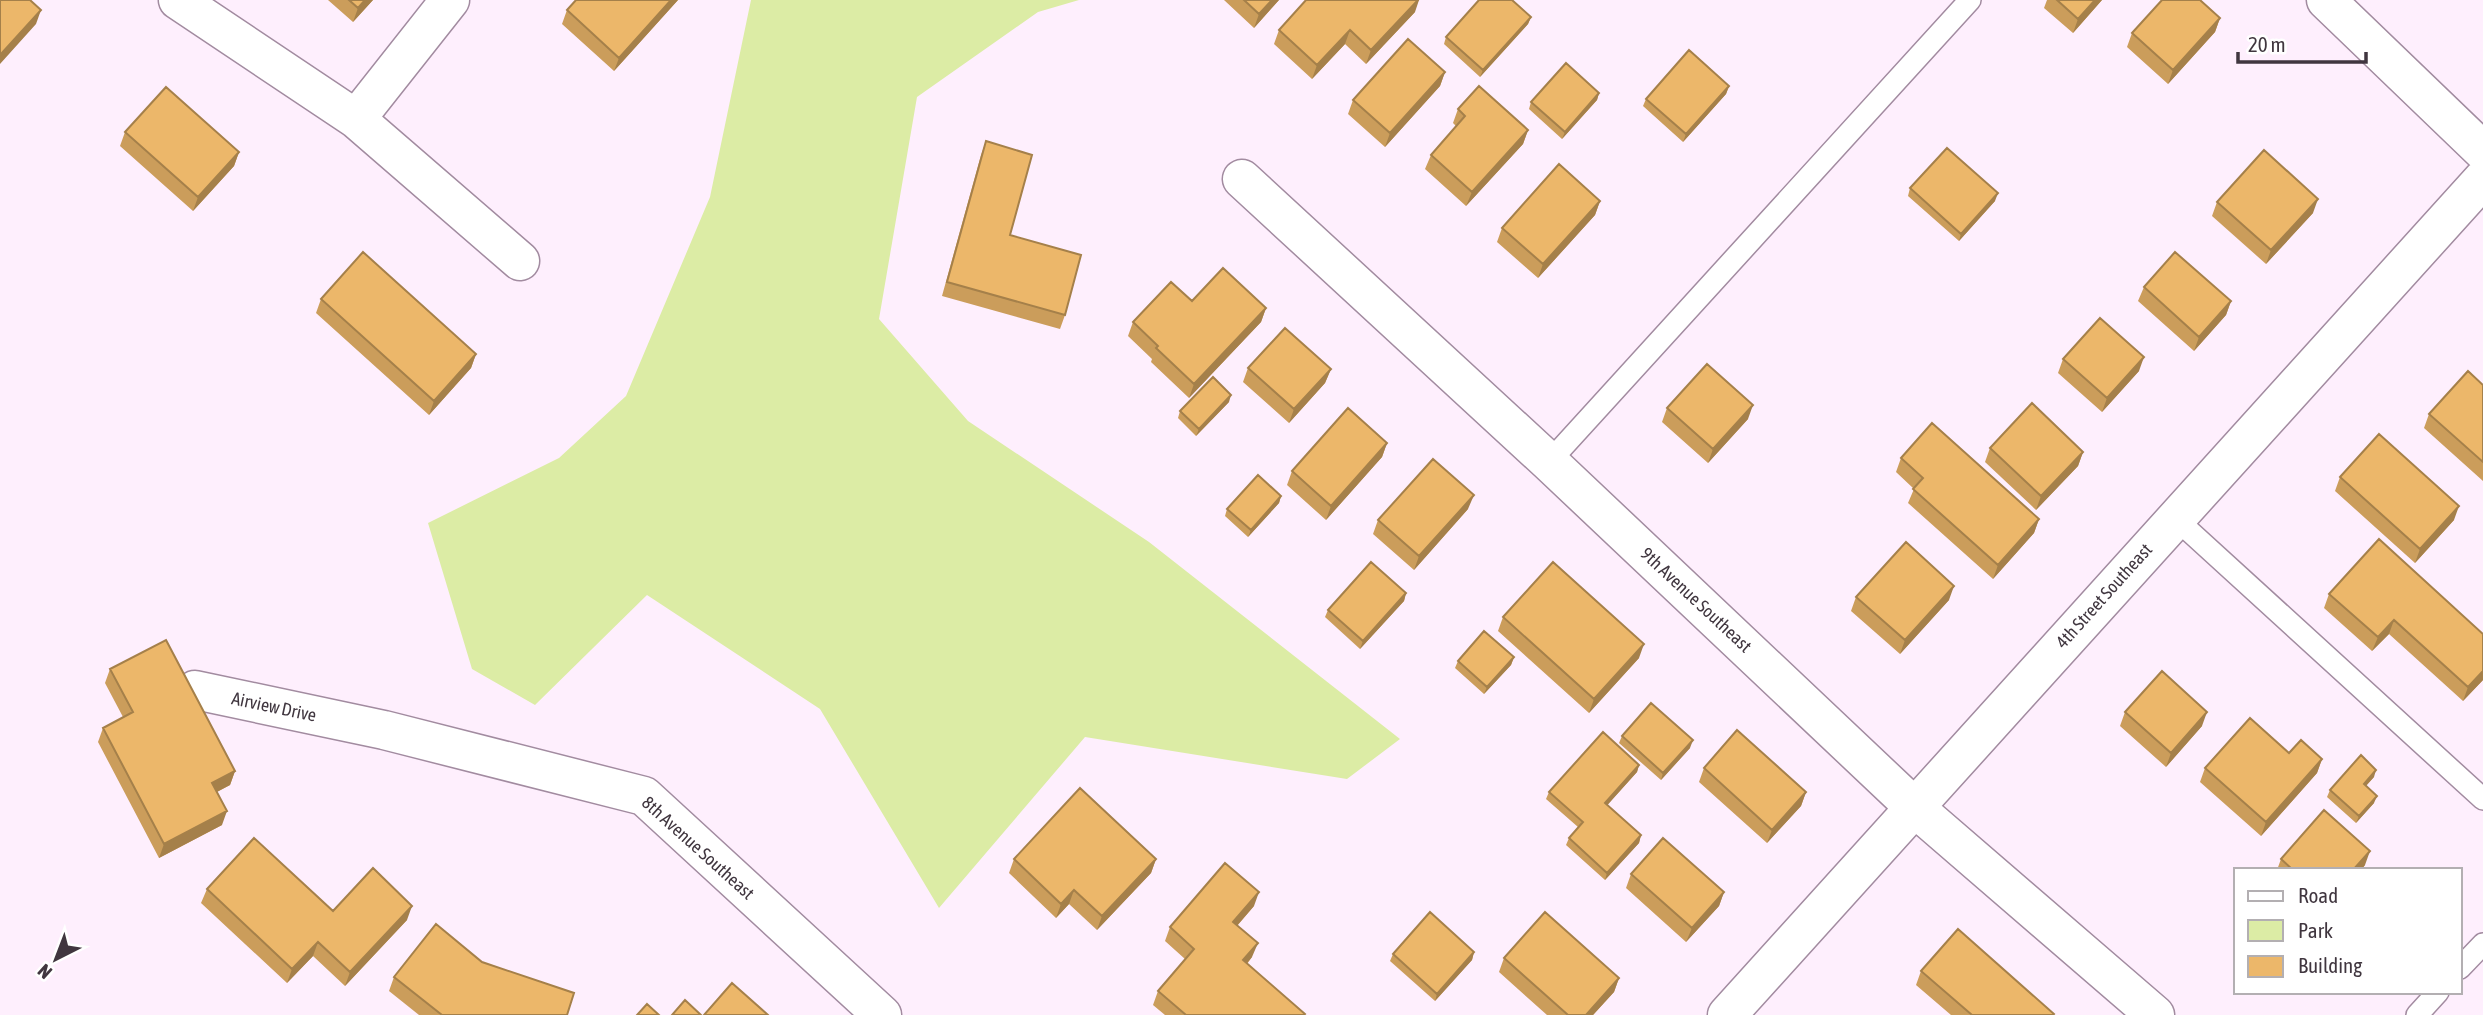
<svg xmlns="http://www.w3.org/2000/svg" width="2483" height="1015" font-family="'Asap Condensed',sans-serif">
<rect width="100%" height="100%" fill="#feeffd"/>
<!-- green -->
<path fill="#dceca5" d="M751 0H1079L1038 12 917 97 879 319 968 421 1149 542 1400 739 1347 779 1085 737 939 908 820 709 647 595 535 705 472 669 428 523 559 458 626 396 710 197Z"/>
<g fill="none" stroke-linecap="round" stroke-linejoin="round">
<!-- lane casing -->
<g stroke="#a28ba0" stroke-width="24">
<path id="lane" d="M1549 462 1970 0
M2175 518 2483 799
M2460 968 2483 944
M2417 1015 2438 992"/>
</g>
<!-- street casing -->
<g stroke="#a28ba0" stroke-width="41">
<path id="street" d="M178 0 356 119 520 261
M2326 0 2483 151
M356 119 450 0
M1242 179 1549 462 1914 807 2155 1015
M195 690 384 730 644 796 882 1015
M1727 1015 2483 179"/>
</g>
<!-- lane -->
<use href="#lane" stroke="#fff" stroke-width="21"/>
<!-- street -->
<use href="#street" stroke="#fff" stroke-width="38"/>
</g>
<!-- wall -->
<path fill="#cb9d5b" d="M328 0H373L353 22Z
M576 0H678L614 71 562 24 567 10Z
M1224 0H1279L1254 28Z
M2047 0H2102L2073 33 2044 8Z
M1415 12 1366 64 1345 44 1312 79 1274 44 1279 30Z
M1531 17 1528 24 1480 77 1444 44 1446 37Z
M2220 18 2215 32 2168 84 2127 47 2132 33Z
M1445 72 1440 86 1385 147 1348 114 1353 100Z
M1729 86 1726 94 1683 142 1643 106 1646 99Z
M1599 93 1597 100 1562 139 1529 109 1531 102Z
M1458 109 1528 130 1523 144 1466 206 1425 169 1431 155 1456 126 1453 123Z
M125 132 239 152 234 166 193 211 120 146Z
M986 141 1010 235 1065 315 1060 329 942 296 981 155Z
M1910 188 1995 201 1959 241 1908 196Z
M1600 201 1595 215 1538 278 1497 242 1502 228Z
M2217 202 2313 213 2266 264 2212 216Z
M2144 287 2231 301 2226 315 2194 351 2138 301Z
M321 299 476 354 471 368 429 415 316 313Z
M1192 301 1266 308 1261 322 1189 398 1151 362 1152 359 1128 336 1133 322Z
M2063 359 2139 371 2102 412 2058 373Z
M1248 368 1331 369 1325 383 1289 423 1243 382Z
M2483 385V481L2424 428 2429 414Z
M1229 402 1196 436 1178 418 1180 411Z
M1667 408 1748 419 1708 463 1662 422Z
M1387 443 1382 457 1326 520 1287 485 1292 471Z
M1990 448 2083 452 2078 466 2036 510 1985 462Z
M1901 458 2039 519 2034 533 1993 579 1908 503 1914 489 1896 472Z
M2340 477 2454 520 2415 563 2335 491Z
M1281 496 1279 503 1248 537 1225 516 1227 509Z
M1468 509 1414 570 1373 534 1378 520Z
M1406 593 1404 601 1360 649 1325 617 1328 610Z
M2329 594 2483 634V680L2463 701 2389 634 2372 651 2324 608Z
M1856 597 1949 600 1900 654 1851 611Z
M1503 617 1639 658 1589 713 1498 631Z
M1514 657 1511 665 1484 694 1455 668 1458 661Z
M110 669 235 771 230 785 217 792 222 825 159 858 98 742 103 728 123 717 105 683Z
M2125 712 2202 726 2166 767 2120 726Z
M1622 736 1690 748 1661 780 1619 743Z
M2289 753 2322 759 2317 773 2261 836 2200 782 2205 768Z
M1639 765 1637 772 1607 805 1641 835 1639 843 1605 880 1566 845 1569 838 1578 827 1546 799 1549 792Z
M1704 768 1806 792 1801 806 1767 843 1699 782Z
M2374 777 2366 786 2374 803 2356 823 2327 797 2330 790Z
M1014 859H1156L1151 873 1097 930 1069 904 1056 918 1009 873Z
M2281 859 2365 865 2361 870H2277Z
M1631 874 1724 892 1719 906 1686 942 1626 888Z
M207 889 333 911 407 920 345 986 313 956 287 983 201 903Z
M1254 906 1237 926 1252 957 1247 964 1305 1015H1165L1153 1005 1158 991 1185 959 1165 941 1170 927Z
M1474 952 1472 960 1435 1001 1390 961 1393 954Z
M1504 958 1619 978 1614 992 1593 1015H1547L1499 972Z
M1921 971 2054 1015H1951L1916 985Z
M394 977 567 1015H419L389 991Z"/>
<!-- shaded-wall -->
<path fill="#a5804a" d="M365 0H373L353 22 358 8Z
M671 0H678L614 71 619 58Z
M1272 0H1279L1254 28 1259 14Z
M1418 0H1419L1415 12 1366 64 1371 50Z
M2095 0H2102L2073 33 2078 19Z
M41 10 36 24 0 64V55Z
M1531 17 1528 24 1480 77 1483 70Z
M2220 18 2215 32 2168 84 2173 70Z
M1350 30 1345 44 1312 79 1317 65Z
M1445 72 1440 86 1385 147 1390 133Z
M1729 86 1726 94 1683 142 1686 134Z
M1599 93 1597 100 1562 139 1565 132Z
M1528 130 1523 144 1466 206 1472 192Z
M239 152 234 166 193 211 198 197Z
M1998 193 1995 201 1959 241 1961 234Z
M2318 199 2313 213 2266 264 2271 250Z
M1600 201 1595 215 1538 278 1543 264Z
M2231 301 2226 315 2194 351 2199 337Z
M1266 308 1261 322 1189 398 1194 384Z
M476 354 471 368 429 415 434 401Z
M2144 357 2139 371 2102 412 2107 398Z
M1331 369 1325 383 1289 423 1294 409Z
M1231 395 1229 402 1196 436 1199 429Z
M1753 405 1748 419 1708 463 1713 449Z
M1387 443 1382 457 1326 520 1331 506Z
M2083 452 2078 466 2036 510 2041 496Z
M1474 495 1468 509 1414 570 1419 556Z
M1281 496 1279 503 1248 537 1251 530Z
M2459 506 2454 520 2415 563 2420 549Z
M2039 519 2034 533 1993 579 1998 565Z
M1954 586 1949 600 1900 654 1905 640Z
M1406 593 1404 601 1360 649 1363 641Z
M2394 620 2389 634 2372 651 2378 637Z
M1644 644 1639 658 1589 713 1594 699Z
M1514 657 1511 665 1484 694 1487 687Z
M2483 671V680L2463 701 2468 687Z
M2207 712 2202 726 2166 767 2171 753Z
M1693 740 1690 748 1661 780 1663 773Z
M2322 759 2317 773 2261 836 2266 822Z
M1639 765 1637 772 1603 810 1605 803Z
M2376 770 2374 777 2361 791 2364 784Z
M235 771 230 785 207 797 212 783Z
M1806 792 1801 806 1767 843 1772 830Z
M2377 796 2374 803 2356 823 2359 816Z
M227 811 222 825 159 858 164 844Z
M1641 835 1639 843 1605 880 1607 873Z
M2370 851 2365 865 2361 870H2353Z
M1156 859 1151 873 1097 930 1102 916Z
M1074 890 1069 904 1056 918 1061 904Z
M1259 892 1254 906 1228 936 1233 922Z
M1724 892 1719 906 1686 942 1692 928Z
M412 906 407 920 345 986 350 972Z
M318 942 313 956 287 983 292 969Z
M1258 943 1252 957 1238 974 1243 960Z
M1474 952 1472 960 1435 1001 1437 994Z
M1619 978 1614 992 1593 1015H1586Z"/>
<!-- building -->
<path fill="#ecb76a" stroke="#a5804a" stroke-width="2" d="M0 0H30L41 10 0 55Z
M349 0H365L358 8Z
M576 0H671L619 58 567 10Z
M1244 0H1272L1259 14Z
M1306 0H1418L1371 50 1350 30 1317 65 1279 30Z
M1479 0H1512L1531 17 1483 70 1446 37Z
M2057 0H2095L2078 19Z
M2162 0H2200L2220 18 2173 70 2132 33Z
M1408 39 1445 72 1390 133 1353 100Z
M1689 50 1729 86 1686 134 1646 99Z
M1566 63 1599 93 1565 132 1531 102Z
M1479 86 1528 130 1472 192 1431 155 1465 116 1458 109Z
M166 87 239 152 198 197 125 132Z
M986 141 1032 155 1010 235 1081 255 1065 315 947 282Z
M1947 148 1998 193 1961 234 1910 188Z
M2264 150 2318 199 2271 250 2217 202Z
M1559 164 1600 201 1543 264 1502 228Z
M363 252 476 354 434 401 321 299Z
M2175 252 2231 301 2199 337 2144 287Z
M1223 268 1266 308 1194 384 1156 348 1158 346 1133 322 1171 282 1192 301Z
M2100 318 2144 357 2107 398 2063 359Z
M1285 328 1331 369 1294 409 1248 368Z
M1707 364 1753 405 1713 449 1667 408Z
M2468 371 2483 385V462L2429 414Z
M1213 377 1231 395 1199 429 1180 411Z
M2032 403 2083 452 2041 496 1990 448Z
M1348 408 1387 443 1331 506 1292 471Z
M1932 423 2039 519 1998 565 1913 489 1923 478 1901 458Z
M2379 434 2459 506 2420 549 2340 477Z
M1433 459 1474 495 1419 556 1378 520Z
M1258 475 1281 496 1251 530 1227 509Z
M2379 539 2483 634V671L2468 687 2394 620 2378 637 2329 594Z
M1906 542 1954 586 1905 640 1856 597Z
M1371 562 1406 593 1363 641 1328 610Z
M1553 562 1644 644 1594 699 1503 617Z
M1484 631 1514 657 1487 687 1458 661Z
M166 640 235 771 212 783 227 811 164 844 103 728 133 712 110 669Z
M2162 671 2207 712 2171 753 2125 712Z
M1651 703 1693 740 1663 773 1622 736Z
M2250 718 2289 753 2301 740 2322 759 2266 822 2205 768Z
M1737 730 1806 792 1772 830 1704 768Z
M1603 732 1639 765 1605 803 1641 835 1607 873 1569 838 1583 822 1549 792Z
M2361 755 2376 770 2364 784 2377 796 2359 816 2330 790Z
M1080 788 1156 859 1102 916 1074 890 1061 904 1014 859Z
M2324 810 2370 851 2353 870H2293L2281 859Z
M254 838 333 911 373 868 412 906 350 972 318 942 292 969 207 889Z
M1663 838 1724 892 1692 928 1631 874Z
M1225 863 1259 892 1233 922 1258 943 1243 960 1305 1014 1304 1015H1186L1158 991 1194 949 1170 927Z
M1430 912 1474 952 1437 994 1393 954Z
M1545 912 1619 978 1586 1015H1568L1504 958Z
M436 924 482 962 574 993 567 1015H442L394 977Z
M1958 929 2054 1014 2053 1015H1972L1921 971Z
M732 983 768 1015H704Z
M685 1000 701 1015H672Z
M647 1004 659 1015H637Z"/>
<g text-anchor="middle" stroke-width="7" stroke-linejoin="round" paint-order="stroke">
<!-- street labels -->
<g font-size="18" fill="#40363f" stroke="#fff">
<text transform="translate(2104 596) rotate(-48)" y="6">4th Street Southeast</text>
<text transform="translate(1696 600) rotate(43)" y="6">9th Avenue Southeast</text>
<text transform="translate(274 707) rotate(12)" y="6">Airview Drive</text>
<text transform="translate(698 848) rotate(42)" y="6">8th Avenue Southeast</text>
</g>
</g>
<!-- legend -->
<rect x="2234" y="868" width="228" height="126" fill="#ffffff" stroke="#b3afb2" stroke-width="2"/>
<rect x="2248" y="891" width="35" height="10" fill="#ffffff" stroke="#b3afb2" stroke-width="2"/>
<text x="2298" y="903" font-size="21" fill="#40363f">Road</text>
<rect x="2248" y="920" width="35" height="21" fill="#dceca5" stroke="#b3afb2" stroke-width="2"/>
<text x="2298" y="938" font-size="21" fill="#40363f">Park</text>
<rect x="2248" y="956" width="35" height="21" fill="#ecb76a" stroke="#b3afb2" stroke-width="2"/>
<text x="2298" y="973" font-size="21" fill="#40363f">Building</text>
<!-- north arrow -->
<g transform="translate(56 959) rotate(222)" stroke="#ffffff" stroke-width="5" paint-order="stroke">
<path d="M0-5L12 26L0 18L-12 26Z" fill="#40363f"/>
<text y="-10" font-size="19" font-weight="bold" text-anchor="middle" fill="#40363f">N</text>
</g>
<!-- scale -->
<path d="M2238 52v10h128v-10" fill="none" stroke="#40363f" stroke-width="3.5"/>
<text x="2248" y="52" font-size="21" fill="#40363f" stroke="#ffffff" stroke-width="5" paint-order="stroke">20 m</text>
</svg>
